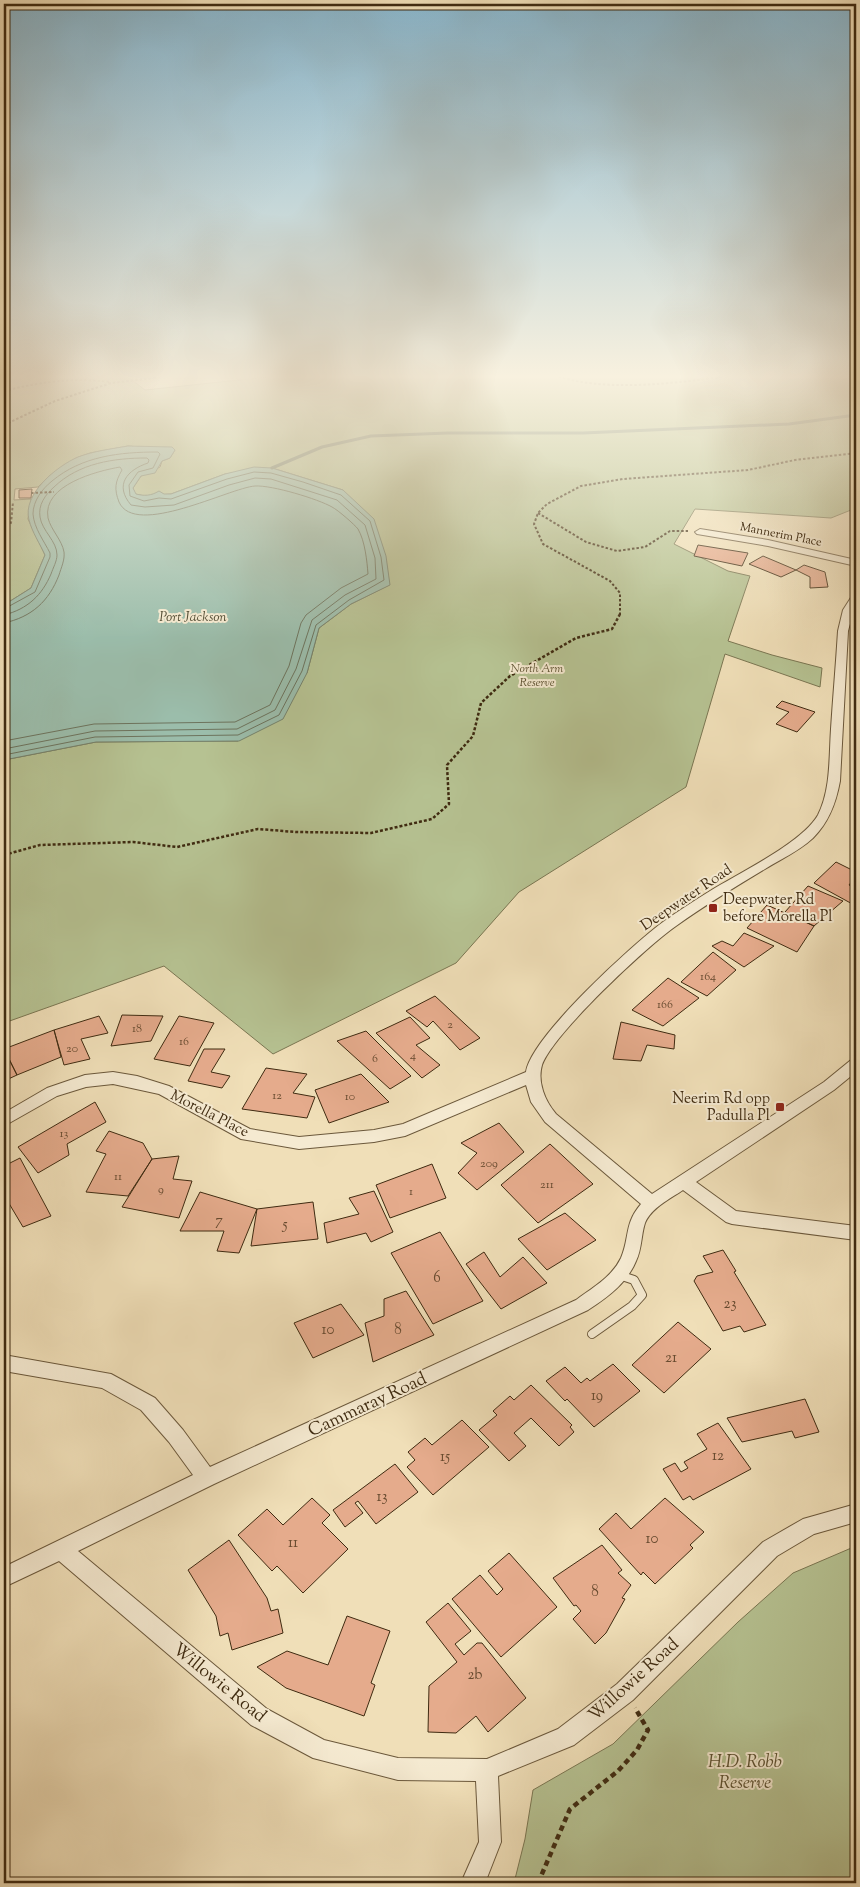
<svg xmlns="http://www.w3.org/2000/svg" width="860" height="1887" font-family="'Sorts Mill Goudy',serif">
<rect width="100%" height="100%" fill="#f0dfb8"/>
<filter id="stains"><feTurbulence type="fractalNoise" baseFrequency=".004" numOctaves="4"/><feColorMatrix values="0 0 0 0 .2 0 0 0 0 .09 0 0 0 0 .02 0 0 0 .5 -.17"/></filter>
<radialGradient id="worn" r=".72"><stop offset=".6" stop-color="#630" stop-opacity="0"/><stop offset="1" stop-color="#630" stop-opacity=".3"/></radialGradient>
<!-- green -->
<path fill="#b6c292" stroke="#7a7652" d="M4 374H124L145 390 296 374H856V508L831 518 695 509 674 544 728 571 750 576 728 641 772 655 822 668 820 687 725 654 686 787 519 892 456 963 273 1054 164 966 4 1023V760L96 742 238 741 307 673 319 628 351 604 389 585 343 490 272 468 225 474 171 494 145 496 135 494 133 488 141 476 160 467 162 461 170 458 175 450 128 446 90 453 76 458 49 476 38 487 15 489 14 500 31 499 28 519 45 555 31 588 4 605Z
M856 1546V1883H514L525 1839 533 1790 613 1744 738 1622 793 1573Z"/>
<!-- water -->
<path fill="#9bbdab" stroke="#76836d" d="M128 446 172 447 175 450 170 458 162 461 155 473 141 476 133 488 136 494C144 496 151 496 159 491L164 494H171L225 474 254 467 272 468 343 490 374 519 386 556 390 585 351 604 319 628 307 673 283 719 239 741 96 742 4 760V605L31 588 45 555C40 544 32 532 29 520 22 494 57 466 78 457 94 451 111 449 128 446Z"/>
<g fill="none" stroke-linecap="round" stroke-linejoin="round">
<!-- shore -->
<path stroke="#6d745e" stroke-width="1" d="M4 609 35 592 50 557V553C44 541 34 528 33 514 33 501 42 489 52 481 82 456 120 452 158 452L160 454 153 468 138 472 129 485 130 496 144 501 159 498 171 499 227 479 254 472 271 473 303 482 341 495 370 521 381 557 384 580 349 600 316 625 302 671 279 715 238 735 95 737 4 755
M4 615C28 609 42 595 51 574 53 568 57 561 57 555 57 541 42 531 40 517 38 505 45 495 54 487 79 463 114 458 147 458L149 460 148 463C127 470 114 485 131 505L145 507 174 505 229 485 255 478 271 479 337 500 365 525 375 558 376 579 345 595 312 620 296 669 275 710 237 729 95 731 4 749
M4 623C32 617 49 601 59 575 61 568 65 560 64 552 62 540 51 530 48 518 42 485 97 471 120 467L122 470C115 482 114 489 119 502 135 538 229 488 255 486 272 485 318 499 332 507 338 510 355 525 358 529 365 541 367 561 368 574L341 588 306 615 301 623 289 666 270 705 235 722 94 724 4 741"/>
<!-- stream -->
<path stroke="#76836d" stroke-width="3" d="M272 468 322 447 371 436 448 433H583L789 424 856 415"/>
</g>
<!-- building -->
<path fill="#e5ab8c" stroke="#3f2b11" d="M32 489 31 498H19V490Z
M698 545 748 553 742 566 694 556Z
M763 556 796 570 781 577 749 564Z
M804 565 825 572 828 587 810 588V577L796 570Z
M782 701 815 712 797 732 776 724 789 712 776 707Z
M836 862 856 872V876L849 885 856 889V906L814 883Z
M808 886 843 901 814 926 785 912Z
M767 905 814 926 797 952 747 928Z
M744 933 774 946 744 967 712 946 722 941 733 946Z
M713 952 736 970 707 996 681 982Z
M668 978 699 998 663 1026 632 1010Z
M435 996 480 1038 460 1050 433 1021 427 1027 406 1011Z
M122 1015 163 1016 151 1041 111 1046Z
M99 1016 108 1033 81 1039 90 1059 64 1065 54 1030Z
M179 1016 214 1023 190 1066 154 1059Z
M410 1017 430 1038 416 1045 440 1065 422 1078 376 1033Z
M621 1022 675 1035 674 1049 647 1045 641 1061 613 1059Z
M54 1030 61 1057 17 1075 4 1049Z
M366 1031 411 1076 390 1089 337 1041Z
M4 1049 17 1075 4 1081Z
M204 1049H225L211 1072 230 1076 222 1088 188 1081Z
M266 1068 307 1074 293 1093 315 1097 307 1118 242 1109Z
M361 1074 389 1102 329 1123 315 1090Z
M95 1102 106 1122 67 1144 69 1155 38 1173 18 1147Z
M499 1123 524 1152 477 1190 458 1173 477 1153 461 1143Z
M109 1131 143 1143 152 1159 128 1196 86 1192 106 1154 96 1151Z
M550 1144 593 1184 538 1223 501 1185Z
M179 1156 173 1179 192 1181 179 1218 122 1207 152 1159Z
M20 1158 51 1216 23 1227 4 1195V1166Z
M432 1164 446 1198 390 1218 376 1185Z
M374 1191 393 1232 371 1242 366 1233 327 1243 324 1223 359 1214 349 1198Z
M200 1192 257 1209 239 1253 217 1251 224 1231H180Z
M313 1202 318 1239 251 1246 257 1209Z
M565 1213 596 1240 547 1270 518 1239Z
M440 1232 483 1301 433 1324 391 1253Z
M723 1250 736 1271 734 1272 766 1325 744 1332 740 1326 723 1331 694 1281 697 1276 713 1272 703 1256Z
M484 1252 500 1277 523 1257 547 1283 501 1309 466 1264Z
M406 1291 434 1335 373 1362 365 1323 384 1316V1299Z
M341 1304 364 1335 313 1358 294 1323Z
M678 1322 711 1349 664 1393 632 1365Z
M613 1364 640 1391 594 1427 567 1399 565 1401 546 1381 565 1367 581 1383 587 1378 590 1381Z
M531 1385 572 1425 570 1427 574 1432 559 1446 531 1418 514 1433 526 1446 509 1461 479 1430 497 1415 493 1411 510 1396 514 1400Z
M805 1399 819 1432 795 1438 792 1431 742 1442 727 1418Z
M462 1420 489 1447 433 1495 407 1467 415 1460 408 1452 425 1438 432 1445Z
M718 1423 751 1469 693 1500 690 1496 683 1500 663 1469 675 1463 681 1472 688 1468 684 1462 707 1449 697 1434Z
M395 1464 418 1492 376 1524 358 1501 355 1503 363 1513 345 1527 333 1510Z
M312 1498 330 1515 322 1523 348 1549 303 1593 277 1566 272 1571 238 1535 267 1509 283 1525Z
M665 1498 704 1532 690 1545 693 1548 655 1584 643 1572 641 1575 599 1529 616 1513 631 1529Z
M229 1540 267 1598 271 1611 278 1609 283 1633 232 1650 228 1633 220 1636 216 1616 188 1570Z
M602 1545 622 1570 618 1573 631 1585 622 1598 625 1599 606 1633 595 1644 573 1619 581 1611 576 1605 574 1606 553 1578Z
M509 1553 557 1607 501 1657 452 1599 480 1575 497 1595 503 1589 488 1571Z
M448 1603 471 1631 455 1644 464 1655 477 1643H482L526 1698 488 1732 476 1716 456 1733 428 1732 429 1686 457 1662 426 1622Z
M347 1616 390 1631 371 1683 375 1685 364 1716 286 1688 257 1667 287 1651 328 1665Z"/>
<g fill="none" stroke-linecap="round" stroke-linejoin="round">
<!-- service casing -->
<g stroke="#6b583b" stroke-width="10">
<path id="service" d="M592 1334 632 1306 642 1295 634 1280 619 1275"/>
</g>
<!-- minor casing -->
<g stroke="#6b583b" stroke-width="2">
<path id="minor" d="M700 529 768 540 856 560V566L768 546 697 534 695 532Z
M856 595C857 607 851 619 848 631L840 781C836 803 829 822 813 838 799 851 781 859 765 869 735 887 704 906 676 926 647 946 553 1034 542 1065 537 1082 545 1101 556 1114L652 1194 824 1082 851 1060 856 1059V1072L834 1090 696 1182 736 1211 856 1226V1240L732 1224 726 1222 683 1190C670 1199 651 1208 645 1223 641 1235 642 1249 636 1261 627 1283 608 1297 588 1310L214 1484 78 1551 267 1709 324 1740 398 1758 487 1759 558 1729 617 1684 763 1542 803 1519 856 1504V1522L814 1534 777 1556 633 1700 574 1745 498 1776 501 1842 485 1883H461L479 1842 476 1781 398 1780 313 1758 251 1725 59 1561 4 1587V1567L193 1475 169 1442 141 1410 102 1388 4 1371V1355L111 1374 155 1398 183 1430 210 1467 576 1300C592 1288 612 1277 621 1258 630 1237 624 1224 641 1204L545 1122 531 1102 526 1085 405 1136 374 1142 299 1149 241 1139 159 1094 113 1084 86 1087 57 1096 4 1126V1113L47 1088 85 1075 113 1072 137 1076 169 1086 250 1129 299 1137 374 1130 403 1124 526 1072C531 1037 632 945 663 922 678 911 694 901 710 891 739 873 802 843 818 815 831 789 829 758 831 729 833 697 836 664 838 631L843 610 852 596Z"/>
</g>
<!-- path-far2 -->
<path stroke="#3f2b11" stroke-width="2" stroke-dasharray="2.5 2" stroke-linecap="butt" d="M550 374C609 395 685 381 746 374
M4 391C40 382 73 377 110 382
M4 425 55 401 111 383 155 378 154 374
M31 493 54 492
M538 513 586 542 617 551 645 547 670 531H688
M4 530 11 523 13 502
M620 615V593L610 581 543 544 534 524 538 513 547 504 581 486 623 479 748 470 795 460 856 453"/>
<!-- path-far1 -->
<path stroke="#3f2b11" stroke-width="2.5" stroke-dasharray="3 2" stroke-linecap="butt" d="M4 855 40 845 133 842 177 847 258 829 296 832 371 833 432 819 449 804 447 765 473 736 481 703 510 676 576 638 612 629 620 614"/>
<!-- path -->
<path stroke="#3f2b11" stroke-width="4.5" stroke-dasharray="5.5 4" stroke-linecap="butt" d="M538 1883 570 1809 618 1771 637 1750 648 1730 635 1708"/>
<!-- service -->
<use href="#service" stroke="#f5ead1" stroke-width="8"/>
<!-- minor -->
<use href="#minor" fill="#f5ead1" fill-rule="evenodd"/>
</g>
<!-- sky -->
<linearGradient id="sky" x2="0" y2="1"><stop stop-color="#89b8d0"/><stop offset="0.59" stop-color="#f8f1df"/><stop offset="1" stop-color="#f8f1df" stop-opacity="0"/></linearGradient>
<rect width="860" height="638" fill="url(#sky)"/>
<!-- markers -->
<g fill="#8f2418" stroke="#f5ead1" stroke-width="2">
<rect x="708" y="903" width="10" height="10" rx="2.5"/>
<rect x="775" y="1102" width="10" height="10" rx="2.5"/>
</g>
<g text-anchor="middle" stroke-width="4" stroke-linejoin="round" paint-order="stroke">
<!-- far-street labels -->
<g font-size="12" fill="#3f2b11" stroke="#f5ead1">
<text transform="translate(781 534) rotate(11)" y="4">Mannerim Place</text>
</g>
<!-- far-park labels -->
<g font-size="12" font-style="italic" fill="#5d5131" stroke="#f5ead1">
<text x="537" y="672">North Arm<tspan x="537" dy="14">Reserve</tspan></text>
</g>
<!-- number labels -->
<g font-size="12" fill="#684b30">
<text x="708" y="980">164</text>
<text x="665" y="1008">166</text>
<text x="450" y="1028">2</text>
<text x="137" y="1032">18</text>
<text x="184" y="1045">16</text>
<text x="72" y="1052">20</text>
<text x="413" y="1059">4</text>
<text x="375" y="1062">6</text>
<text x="277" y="1099">12</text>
<text x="350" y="1100">10</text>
<text x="64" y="1137">13</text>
<text x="489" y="1167">209</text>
<text x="118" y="1180">11</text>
<text x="547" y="1188">211</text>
<text x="161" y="1193">9</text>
<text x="411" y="1195">1</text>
</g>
<!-- far-water labels -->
<g font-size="14" font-style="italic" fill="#565038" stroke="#f5ead1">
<text x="193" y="621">Port Jackson</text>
</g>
<!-- street labels -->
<g font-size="15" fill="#3f2b11" stroke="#f5ead1">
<text transform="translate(686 897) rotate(-34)" y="5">Deepwater Road</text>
<text transform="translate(210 1113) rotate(27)" y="5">Morella Place</text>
</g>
<!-- poi labels -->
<g font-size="15" fill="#3f2b11" stroke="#f5ead1" text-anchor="start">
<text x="723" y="904">Deepwater Rd<tspan x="723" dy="17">before Morella Pl</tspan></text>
<text x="770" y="1103" text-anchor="end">Neerim Rd opp<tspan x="770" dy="17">Padulla Pl</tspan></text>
</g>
<!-- near-number labels -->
<g font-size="15" fill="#684b30">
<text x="219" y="1225">7</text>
<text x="285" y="1229">5</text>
<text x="437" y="1282">6</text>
<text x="730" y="1308">23</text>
<text x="328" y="1334">10</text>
<text x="398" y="1334">8</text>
<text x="671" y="1362">21</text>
<text x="597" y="1400">19</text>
<text x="718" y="1460">12</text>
<text x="445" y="1461">15</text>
<text x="382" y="1501">13</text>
<text x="652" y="1543">10</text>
<text x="293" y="1547">11</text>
<text x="595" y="1596">8</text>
<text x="475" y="1679">2b</text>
</g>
<!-- near-street labels -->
<g font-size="18" fill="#3f2b11" stroke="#f5ead1">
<text transform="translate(367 1404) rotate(-25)" y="6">Cammaray Road</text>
<text transform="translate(633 1679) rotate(-42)" y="6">Willowie Road</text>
<text transform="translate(220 1682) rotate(39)" y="6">Willowie Road</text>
</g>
<!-- near-park labels -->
<g font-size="18" font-style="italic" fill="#5d5131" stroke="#f5ead1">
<text x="745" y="1767">H.D. Robb<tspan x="745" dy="21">Reserve</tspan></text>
</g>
</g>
<!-- margin -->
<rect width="860" height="1887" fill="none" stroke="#f0dfb8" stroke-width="20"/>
<rect x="5" y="5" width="850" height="1877" fill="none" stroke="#3f2b11" stroke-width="2.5"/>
<rect x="10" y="10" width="840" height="1867" fill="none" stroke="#3f2b11"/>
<rect width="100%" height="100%" filter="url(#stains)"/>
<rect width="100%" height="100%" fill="url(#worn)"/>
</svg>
